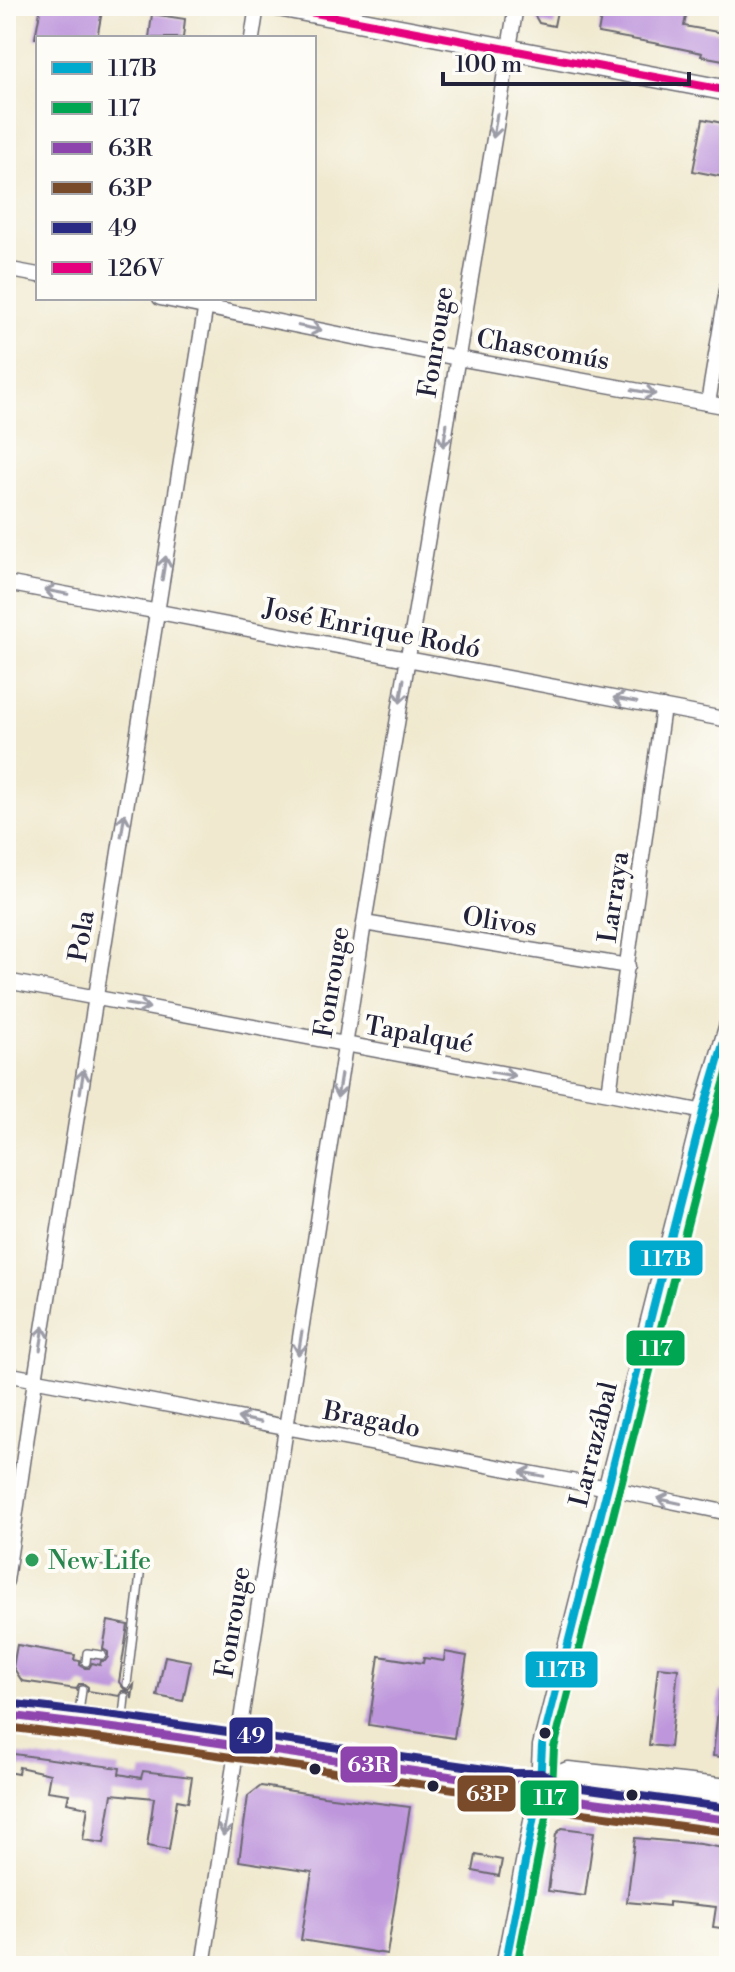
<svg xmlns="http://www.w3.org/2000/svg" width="735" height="1972" font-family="'Libre Bodoni',serif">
<rect width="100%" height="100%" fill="#fdfcf7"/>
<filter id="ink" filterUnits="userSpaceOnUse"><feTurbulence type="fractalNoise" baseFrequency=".0125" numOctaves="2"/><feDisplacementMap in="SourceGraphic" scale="16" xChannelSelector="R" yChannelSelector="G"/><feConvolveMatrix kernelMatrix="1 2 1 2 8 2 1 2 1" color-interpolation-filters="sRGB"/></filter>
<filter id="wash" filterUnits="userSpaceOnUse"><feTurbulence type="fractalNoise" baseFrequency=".006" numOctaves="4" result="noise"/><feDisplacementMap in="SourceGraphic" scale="32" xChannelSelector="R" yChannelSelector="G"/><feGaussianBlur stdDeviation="1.8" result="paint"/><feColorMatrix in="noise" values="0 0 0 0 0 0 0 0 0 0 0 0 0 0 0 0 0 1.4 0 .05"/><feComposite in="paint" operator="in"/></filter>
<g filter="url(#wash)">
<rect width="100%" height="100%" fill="#f0e9cf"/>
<!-- green -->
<path fill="#9ad487" stroke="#5e7b61" stroke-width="2" d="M574 1783 729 1801V1808L574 1789Z"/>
<g id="blocks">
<!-- building -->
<path fill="#be96dc" d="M41 6H103L97 38H35Z
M537 6H558L554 26 539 23 535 16Z
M603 6H688L684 26 729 34V61L701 56 702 53 659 44 598 33Z
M152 14 185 19 183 38H149Z
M703 119 722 123 729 132V150L724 177 693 171Z
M108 1621 128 1625 119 1682 125 1690H130L134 1685 132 1699 131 1694 126 1691H122L119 1696 88 1691V1687L84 1684H79L76 1689 22 1681 13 1667 17 1645 75 1655 74 1660 80 1661V1665L85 1668H89L92 1663 100 1665 101 1661H105L108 1657V1652L103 1649Z
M445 1652 467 1656 454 1738 369 1725 379 1656 423 1663 424 1658 444 1661Z
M165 1656 191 1661 183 1701 157 1696Z
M658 1667 678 1669 670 1747 649 1745Z
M720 1691 729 1692V1758L713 1756Z
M6 1753 120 1768 119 1774 141 1778 143 1771 192 1777 188 1802 177 1800 169 1850 147 1846 154 1798 112 1794 104 1843 83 1840 88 1807 67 1803 69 1794 47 1791 50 1774 19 1767 18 1774 6 1772Z
M261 1786 324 1796 410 1807 387 1954 301 1940 312 1872 239 1861 248 1796Z
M562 1828 594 1832 585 1896 548 1891 556 1834Z
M635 1838 700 1844 729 1849V1929L713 1927 716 1907 669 1902V1906L627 1902Z
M476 1855 502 1860 499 1876 473 1871Z"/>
</g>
</g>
<g filter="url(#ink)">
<use href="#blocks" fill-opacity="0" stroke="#6a686f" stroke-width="2"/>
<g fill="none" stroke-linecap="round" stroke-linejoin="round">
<!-- service casing -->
<g stroke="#6a686f" stroke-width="10">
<path id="service" d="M101 1561 141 1567 127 1684
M86 1662 87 1653 102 1655
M78 1720 82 1690
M122 1727 125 1697"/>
</g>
<!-- minor casing -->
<g stroke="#6a686f" stroke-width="17">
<path id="minor" d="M252 38 257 6
M6 269 38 275
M160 298 457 358 729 407
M708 403 729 278
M6 583 729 720
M364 923 628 966
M6 981 609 1093 729 1117
M609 1093 663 707
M6 1374 608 1488 729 1513
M6 1581 35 1380 207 298
M203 1966 364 923 516 6"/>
</g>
<!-- tertiary casing -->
<g stroke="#6a686f" stroke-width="21">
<path id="tertiary" d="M505 1966 540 1785 542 1746 703 1112 729 1024"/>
</g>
<!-- secondary casing -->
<g stroke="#6a686f" stroke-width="23">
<path id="secondary" d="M278 6 729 91"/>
</g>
<!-- primary casing -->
<g stroke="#6a686f" stroke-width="25">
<path id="primary" d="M6 1715 121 1729 512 1785H540L568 1773 729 1790
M540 1785 563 1798 729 1820"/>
</g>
<!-- service -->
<use href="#service" stroke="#fff" stroke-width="7"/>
<!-- minor -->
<use href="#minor" stroke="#fff" stroke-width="14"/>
<!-- tertiary -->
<use href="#tertiary" stroke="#fff" stroke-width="18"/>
<!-- secondary -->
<use href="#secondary" stroke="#fff" stroke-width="20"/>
<!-- primary -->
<use href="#primary" stroke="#fff" stroke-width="22"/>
<!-- bus-1 casing -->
<g stroke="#fdfcf7" stroke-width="14">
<path id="bus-1" d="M505 1966 540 1785 542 1746 703 1112 729 1024"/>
</g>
<!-- bus-2 casing -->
<g stroke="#fdfcf7" stroke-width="14">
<path id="bus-2" d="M517 1966 552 1787 554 1748 715 1115 729 1066"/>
</g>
<!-- bus-3 casing -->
<g stroke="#fdfcf7" stroke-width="14">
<path id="bus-3" d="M6 1715 121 1729 512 1785H540L563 1798 729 1820"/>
</g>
<!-- bus-4 casing -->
<g stroke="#fdfcf7" stroke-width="14">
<path id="bus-4" d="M6 1727 119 1741 510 1797H537L560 1810 727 1832"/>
</g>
<!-- bus-5 casing -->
<g stroke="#fdfcf7" stroke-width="14">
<path id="bus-5" d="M7 1703 123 1717 513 1773H542L567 1786 729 1808"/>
</g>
<!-- bus-6 casing -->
<g stroke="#fdfcf7" stroke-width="14">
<path id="bus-6" d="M278 6 729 91"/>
</g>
<!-- bus-1 -->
<use href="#bus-1" stroke="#00a9ce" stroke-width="8"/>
<!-- bus-2 -->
<use href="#bus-2" stroke="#00a651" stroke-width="8"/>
<!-- bus-3 -->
<use href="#bus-3" stroke="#8e44ad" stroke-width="8"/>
<!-- bus-4 -->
<use href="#bus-4" stroke="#7a4b2a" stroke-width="8"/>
<!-- bus-5 -->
<use href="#bus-5" stroke="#292a83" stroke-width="8"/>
<!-- bus-6 -->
<use href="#bus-6" stroke="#e5007d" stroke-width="8"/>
</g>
<!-- one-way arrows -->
<defs><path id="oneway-shaft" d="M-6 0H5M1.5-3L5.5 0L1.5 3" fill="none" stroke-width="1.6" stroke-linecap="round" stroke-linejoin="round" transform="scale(2)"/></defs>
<g stroke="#9c9ca7">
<use href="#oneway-shaft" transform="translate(495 126) rotate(99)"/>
<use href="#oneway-shaft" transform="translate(310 328) rotate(11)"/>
<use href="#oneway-shaft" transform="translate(644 392) rotate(10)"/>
<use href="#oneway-shaft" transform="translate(445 435) rotate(99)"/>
<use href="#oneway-shaft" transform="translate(164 568) rotate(-81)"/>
<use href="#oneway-shaft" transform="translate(56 592) rotate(-169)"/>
<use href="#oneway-shaft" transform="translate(402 691) rotate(99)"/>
<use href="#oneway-shaft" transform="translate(625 700) rotate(-169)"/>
<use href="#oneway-shaft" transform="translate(123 825) rotate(-81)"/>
<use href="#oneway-shaft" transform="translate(138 1006) rotate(10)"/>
<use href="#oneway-shaft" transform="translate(503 1074) rotate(10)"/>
<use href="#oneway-shaft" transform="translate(82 1081) rotate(-81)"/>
<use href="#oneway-shaft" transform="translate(339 1086) rotate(99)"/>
<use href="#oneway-shaft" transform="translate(42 1338) rotate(-81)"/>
<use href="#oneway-shaft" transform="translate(300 1343) rotate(99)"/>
<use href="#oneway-shaft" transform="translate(249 1420) rotate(-169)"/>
<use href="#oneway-shaft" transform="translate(532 1474) rotate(-169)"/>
<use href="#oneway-shaft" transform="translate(669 1501) rotate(-168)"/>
<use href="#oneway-shaft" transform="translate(225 1824) rotate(99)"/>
</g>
</g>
<!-- markers -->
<circle fill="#2e9e5b" stroke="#fdfcf7" stroke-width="3" cx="32" cy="1560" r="8"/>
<g fill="#22223b" stroke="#fdfcf7" stroke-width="3">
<circle cx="545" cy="1733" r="7"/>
<circle cx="315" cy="1769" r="7"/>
<circle cx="433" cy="1786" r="7"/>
<circle cx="632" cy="1795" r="7"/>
</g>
<g text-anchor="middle" stroke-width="8" stroke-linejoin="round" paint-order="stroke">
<!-- street labels -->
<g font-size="26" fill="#22223b" stroke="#fdfcf7">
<text transform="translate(435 342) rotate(-81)" y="9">Fonrouge</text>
<text transform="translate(543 349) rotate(10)" y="9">Chascomús</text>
<text transform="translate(372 628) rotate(11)" y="9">José Enrique Rodó</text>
<text transform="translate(613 897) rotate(-82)" y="9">Larraya</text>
<text transform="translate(500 921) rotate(9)" y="9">Olivos</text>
<text transform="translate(81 936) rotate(-81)" y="9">Pola</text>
<text transform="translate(331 982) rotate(-81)" y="9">Fonrouge</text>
<text transform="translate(419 1034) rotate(10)" y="9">Tapalqué</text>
<text transform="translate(372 1419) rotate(11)" y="9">Bragado</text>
<text transform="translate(593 1444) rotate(-76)" y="9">Larrazábal</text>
<text transform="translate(232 1622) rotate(-81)" y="9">Fonrouge</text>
</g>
<!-- leisure labels -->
<g font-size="26" fill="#27864d" stroke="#fdfcf7" text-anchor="start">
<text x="48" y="1569">New Life</text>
</g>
</g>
<g stroke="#fdfcf7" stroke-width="3">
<rect x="628" y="1239" width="76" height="38" rx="8" fill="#00a9ce"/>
<rect x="625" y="1329" width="61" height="38" rx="8" fill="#00a651"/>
<rect x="524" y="1650" width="75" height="39" rx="8" fill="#00a9ce"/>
<rect x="228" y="1716" width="46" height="39" rx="8" fill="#292a83"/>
<rect x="339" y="1745" width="60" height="39" rx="8" fill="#8e44ad"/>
<rect x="456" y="1774" width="61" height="39" rx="8" fill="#7a4b2a"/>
<rect x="519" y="1779" width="61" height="38" rx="8" fill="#00a651"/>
</g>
<g font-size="22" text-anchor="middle" font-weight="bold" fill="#fff">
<text x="666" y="1266">117B</text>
<text x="656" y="1356">117</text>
<text x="561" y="1677">117B</text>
<text x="251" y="1743">49</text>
<text x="369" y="1772">63R</text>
<text x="487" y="1801">63P</text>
<text x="550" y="1805">117</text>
</g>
<!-- margin -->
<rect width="735" height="1972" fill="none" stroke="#fdfcf7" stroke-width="32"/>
<!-- legend -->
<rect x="36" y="36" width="280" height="264" fill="#fdfcf7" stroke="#a5a5ac" stroke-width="2"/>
<rect x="52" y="62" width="40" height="12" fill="#00a9ce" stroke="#a5a5ac" stroke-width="2"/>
<text x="108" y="76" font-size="24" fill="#22223b">117B</text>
<rect x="52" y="102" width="40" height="12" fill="#00a651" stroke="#a5a5ac" stroke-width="2"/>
<text x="108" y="116" font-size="24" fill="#22223b">117</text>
<rect x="52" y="142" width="40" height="12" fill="#8e44ad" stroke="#a5a5ac" stroke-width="2"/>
<text x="108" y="156" font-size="24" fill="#22223b">63R</text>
<rect x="52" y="182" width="40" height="12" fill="#7a4b2a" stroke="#a5a5ac" stroke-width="2"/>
<text x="108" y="196" font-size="24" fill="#22223b">63P</text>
<rect x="52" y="222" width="40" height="12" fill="#292a83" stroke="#a5a5ac" stroke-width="2"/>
<text x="108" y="236" font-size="24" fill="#22223b">49</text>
<rect x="52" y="262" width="40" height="12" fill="#e5007d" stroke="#a5a5ac" stroke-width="2"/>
<text x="108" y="276" font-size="24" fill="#22223b">126V</text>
<!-- scale -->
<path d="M443 72v12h246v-12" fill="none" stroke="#22223b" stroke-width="4"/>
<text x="455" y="72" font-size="24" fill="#22223b" stroke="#fdfcf7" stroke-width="6" paint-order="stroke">100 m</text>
</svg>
